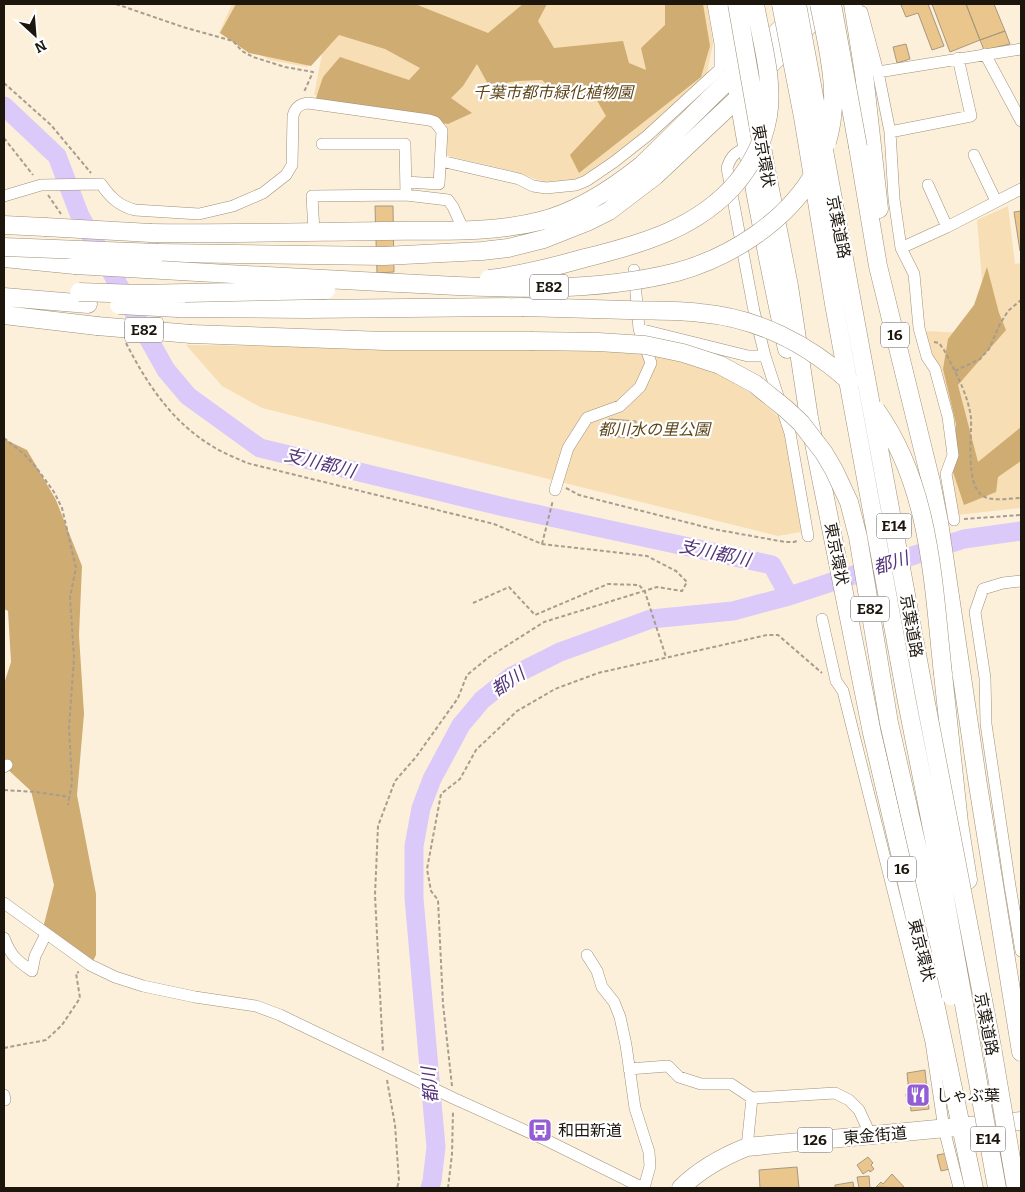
<svg xmlns="http://www.w3.org/2000/svg" width="1025" height="1192" font-family="Bitter,'Noto Sans JP',serif">
<rect width="100%" height="100%" fill="#fdf0db"/>
<!-- green -->
<path fill="#f7deb4" d="M232 4H707L713 44 706 78 631 143 588 175 572 180 544 182 516 172 448 156 446 152V125L437 116 314 95 322 54 307 67 270 60 219 33Z
M1008 206 1015 264 1021 263V508L957 515 951 470 947 400 924 331 966 333 986 329 977 220Z
M186 345 621 350 669 357 716 372 758 398 784 422 801 532 778 536 262 408 222 386Z"/>
<!-- forest -->
<path fill="#ceac72" d="M236 4H415L488 33 523 4H547L538 21 554 48 623 41 629 63 646 70 641 48 665 25V4H703L710 46 701 77 579 173 570 155 606 116 595 97 580 95 561 98 542 80 517 81 489 86 477 64 463 86 451 98 472 113 448 124 315 101 323 77 340 57 409 80 420 68 385 49 339 35 311 66 249 53 220 33Z
M987 267 999 313 1006 330 958 385 978 462 1021 427V461L998 477 996 492 964 505 953 472 956 424 943 369 948 339 974 305Z
M4 439 27 450 56 500 82 566 79 635 84 714 77 795 96 894V955L88 971 43 928 54 885 31 791 4 766V684L11 662 8 611 4 609Z"/>
<g fill="none" stroke-linecap="round" stroke-linejoin="round">
<!-- river -->
<path stroke="#dbc9f9" stroke-width="19" d="M4 106 57 156 80 216 166 370 188 396 260 448 504 507 772 565 789 596
M430 1188 432 1181 436 1147 414 898V846L421 808 432 779 461 725 482 700 512 676 560 652 651 619 733 611 789 596 964 539 1021 531"/>
</g>
<!-- building -->
<path fill="#eac68c" stroke="#a79880" d="M903 4H928L944 46 932 50 918 13 906 17 901 5Z
M932 4H966L980 40 950 52Z
M966 4H994L1005 31 980 40Z
M1005 31 1010 44 984 50 980 40Z
M906 44 910 59 897 63 893 47Z
M375 206H393L394 272 377 273Z
M1021 211V251H1020L1014 212Z
M609 419 636 421 635 438 608 436Z
M925 1070 929 1109 911 1111 910 1101H907L906 1094 909 1093 907 1073Z
M948 1153 950 1169 941 1171 937 1155Z
M868 1157 873 1163 871 1165 874 1169 870 1172 869 1170 863 1174 857 1165Z
M797 1167 799 1188H760L759 1170Z
M892 1174 905 1188 876 1187 881 1182 883 1184Z
M869 1176 870 1188H859L857 1177Z
M853 1182 854 1188H835V1185Z"/>
<g fill="none" stroke-linecap="round" stroke-linejoin="round">
<!-- minor casing -->
<g stroke="#9f9078" stroke-width="12">
<path id="minor" d="M856 11 862 12 878 72 890 132 894 199 901 248 914 274 919 328 927 357 935 369 948 417 953 455 946 474 954 520
M985 54 1021 121
M878 72 1021 49
M890 132 971 116 958 58
M322 144H405L406 195 448 200 453 207 464 231
M748 147C736 152 731 155 727 168L754 311 765 356 790 433 808 536
M974 155 996 201
M441 161 519 179 533 186 546 188 576 185 586 181 614 162 647 136 720 69V44L713 4
M928 185 947 227
M4 196 41 185 101 184C110 197 119 206 135 210L199 214 233 206 263 193 286 175 292 165 293 116C295 108 299 104 308 103L429 120 435 122 442 131 439 184 406 182
M314 232 312 196 406 195
M901 248 947 227 1021 189
M639 329 748 356H765
M555 490 568 448 587 418 620 406 640 387 651 363 639 329 634 270
M1021 581 1003 583 983 589 975 612 985 678 986 724 1010 886 1021 951
M822 619 836 681 843 691 931 1042 944 1129 959 1188
M4 767 7 765
M4 903 90 965 115 977 143 986 195 997 256 1006 280 1015 453 1098 546 1140 643 1188
M4 938C11 956 16 960 32 971L35 956 46 934
M587 955 597 971 602 987 614 1002 620 1017 626 1045 635 1108 649 1152 650 1166 644 1188
M629 1069 668 1066 679 1077 701 1084H731L752 1098 835 1093 849 1100 859 1110 871 1136
M4 1095 5 1100
M747 1147 752 1098"/>
</g>
<!-- highway casing -->
<g stroke="#9f9078" stroke-width="19">
<path id="highway" d="M724 4C741 119 762 235 787 349
M853 4 864 74 879 209
M858 147 878 266 931 482 939 522 978 785 1021 1052
M765 164 789 286 809 418 872 733 935 1003 974 1188
M4 225 45 227
M151 233C228 234 305 232 382 231 434 230 488 234 540 221 577 212 612 189 642 165L806 4
M158 253 384 256 482 251 508 248 544 239 587 222 609 211 655 176 738 98 829 4
M4 258 75 265
M4 297 88 304
M178 308 305 309 522 307
M4 315 97 326
M191 334 385 341H531
M943 674 959 823 968 880
M681 1188C700 1169 722 1157 747 1147L1021 1121"/>
</g>
<!-- path -->
<path stroke="#a89d8d" stroke-width="2" stroke-dasharray="4 2.5" stroke-linecap="butt" d="M116 4 183 27 233 41 242 51 253 57 285 67 313 72 304 92
M4 83 51 125 91 173
M4 138 33 175
M48 195 61 214
M934 342 939 343 944 350C955 371 968 394 971 418 972 437 965 485 983 496 992 502 1011 498 1021 498
M126 343C147 384 172 422 212 446 223 453 236 458 247 463L494 524 542 544 647 556 676 571 687 582 682 591 657 587 544 622 489 657 467 675 458 698 416 757 395 781 378 826 375 895 383 1053
M955 371 980 359 989 349 1000 324 1008 311 1021 300
M4 438 24 454 36 467 54 492 62 508 76 568 70 597 74 658 69 728 72 782 68 805
M566 488 579 495 713 529 785 542H794L799 540
M964 519 1021 515
M542 544 553 500
M473 603 509 587 535 615 608 584 639 585 645 592 666 657
M4 790 36 792 70 797
M4 1048 46 1040 62 1025 80 998 76 973 79 972
M387 1080 395 1125 399 1181 397 1188
M452 1086 443 1004 438 900 431 891 427 869 441 794 460 779 476 750 517 711 555 689 598 673 767 635H778L822 673
M448 1188 452 1154 453 1111"/>
<!-- minor -->
<use href="#minor" stroke="#fff" stroke-width="11"/>
<!-- highway -->
<use href="#highway" stroke="#fff" stroke-width="18"/>
<!-- highway-bridge casing -->
<g stroke="#9f9078" stroke-width="19" stroke-linecap="butt">
<path id="highway-bridge" d="M737 4 765 164
M781 4 803 117 834 304 907 702 938 859 997 1188
M797 4 925 698 992 1047 1016 1188
M819 4C828 48 841 97 827 142
M832 4 858 147
M45 227 151 233
M4 247 158 253
M75 265C177 271 278 277 380 282 477 287 582 296 677 272 731 257 788 221 816 170
M489 279C521 275 553 267 585 258 642 244 699 228 738 181 753 162 764 140 768 116 774 79 761 40 755 4
M79 292 139 294 326 290
M119 305 178 308
M522 307C557 308 593 309 628 310 652 311 677 310 701 313 757 318 808 344 850 382
M97 326 191 334
M531 341 598 342 645 345 683 353 720 365 755 384 786 409 801 423 824 453 834 470 849 502 858 537 889 723 951 996
M876 410C931 487 933 584 943 674"/>
</g>
<!-- highway-bridge -->
<use href="#highway-bridge" stroke="#fff" stroke-width="18"/>
</g>
<!-- icons -->
<defs>
<g id="restaurant-square" transform="scale(1.25)"><rect x="-9" y="-9" width="18" height="18" rx="4" fill="#935dd5" stroke="#fff"/><path d="M-5-6h1v4h1v-4h1v4h1v-4h1v5L-1.5 .5V6h-2V.5L-5-1ZM5-6V6H3V1.5H1.5Q1.5-4 5-6Z" fill="#fff"/></g>
<g id="bus-square" transform="scale(1.25)"><rect x="-9" y="-9" width="18" height="18" rx="4" fill="#935dd5" stroke="#fff"/><path d="M-5-6H5V4H4V6H2V4H-2V6H-4V4H-5ZM-3.5-4V0h7V-4ZM-3.5 1.2v1.5H-2V1.2ZM2 1.2v1.5H3.5V1.2Z" fill="#fff"/></g>
</defs>
<g fill-rule="evenodd">
<use href="#restaurant-square" x="918" y="1095"/>
<use href="#bus-square" x="540" y="1130"/>
</g>
<g text-anchor="middle" stroke-width="4.5" stroke-linejoin="round" paint-order="stroke">
<!-- shield labels -->
<g fill="#fff" stroke="#605c56" stroke-width="1">
<rect x="530" y="274.5" width="38" height="25" rx="4"/>
<rect x="125" y="317.5" width="38" height="25" rx="4"/>
<rect x="881" y="322.5" width="28" height="25" rx="4"/>
<rect x="876.5" y="513.5" width="35" height="25" rx="4"/>
<rect x="851" y="596.5" width="38" height="25" rx="4"/>
<rect x="888" y="856.5" width="28" height="25" rx="4"/>
<rect x="970.5" y="1126.5" width="35" height="25" rx="4"/>
<rect x="797.5" y="1127.5" width="35" height="25" rx="4"/>
</g>
<g font-size="15" font-weight="bold" fill="#1c160d">
<text x="549" y="292">E82</text>
<text x="144" y="335">E82</text>
<text x="895" y="340">16</text>
<text x="894" y="531">E14</text>
<text x="870" y="614">E82</text>
<text x="902" y="874">16</text>
<text x="988" y="1144">E14</text>
<text x="815" y="1145">126</text>
</g>
<!-- park labels -->
<g font-size="16" font-style="italic" fill="#5e4619" stroke="#fff">
<text x="553" y="98">千葉市都市緑化植物園</text>
<text x="654" y="435">都川水の里公園</text>
</g>
<!-- street labels -->
<g font-size="16" fill="#1c160d" stroke="#fff">
<text transform="translate(764 156) rotate(80)" y="6">東京環状</text>
<text transform="translate(839 227) rotate(79)" y="6">京葉道路</text>
<text transform="translate(837 554) rotate(79)" y="6">東京環状</text>
<text transform="translate(912 626) rotate(80)" y="6">京葉道路</text>
<text transform="translate(922 950) rotate(76)" y="6">東京環状</text>
<text transform="translate(987 1024) rotate(79)" y="6">京葉道路</text>
<text transform="translate(875 1135) rotate(-5)" y="6">東金街道</text>
</g>
<!-- poi labels -->
<g font-size="16" fill="#1c160d" stroke="#fff" text-anchor="start">
<text x="936" y="1101">しゃぶ葉</text>
<text x="558" y="1136">和田新道</text>
</g>
<!-- water labels -->
<g font-size="18" font-style="italic" fill="#54357a" stroke="#fff">
<text transform="translate(320 463) rotate(14)" y="6">支川都川</text>
<text transform="translate(715 553) rotate(12)" y="6">支川都川</text>
<text transform="translate(891 563) rotate(-18)" y="6">都川</text>
<text transform="translate(508 682) rotate(-34)" y="6">都川</text>
<text transform="translate(430 1085) rotate(-95)" y="6">都川</text>
</g>
</g>
<!-- border -->
<rect width="1025" height="1192" fill="none" stroke="#1c160d" stroke-width="10"/>
<!-- north arrow -->
<g transform="translate(35 35) rotate(154)" stroke="#ffffff" stroke-width="4" paint-order="stroke">
<path d="M0-4L9 19L0 12L-9 19Z" fill="#1c160d"/>
<text y="-8" font-size="14" font-weight="bold" text-anchor="middle" fill="#1c160d">N</text>
</g>
</svg>
